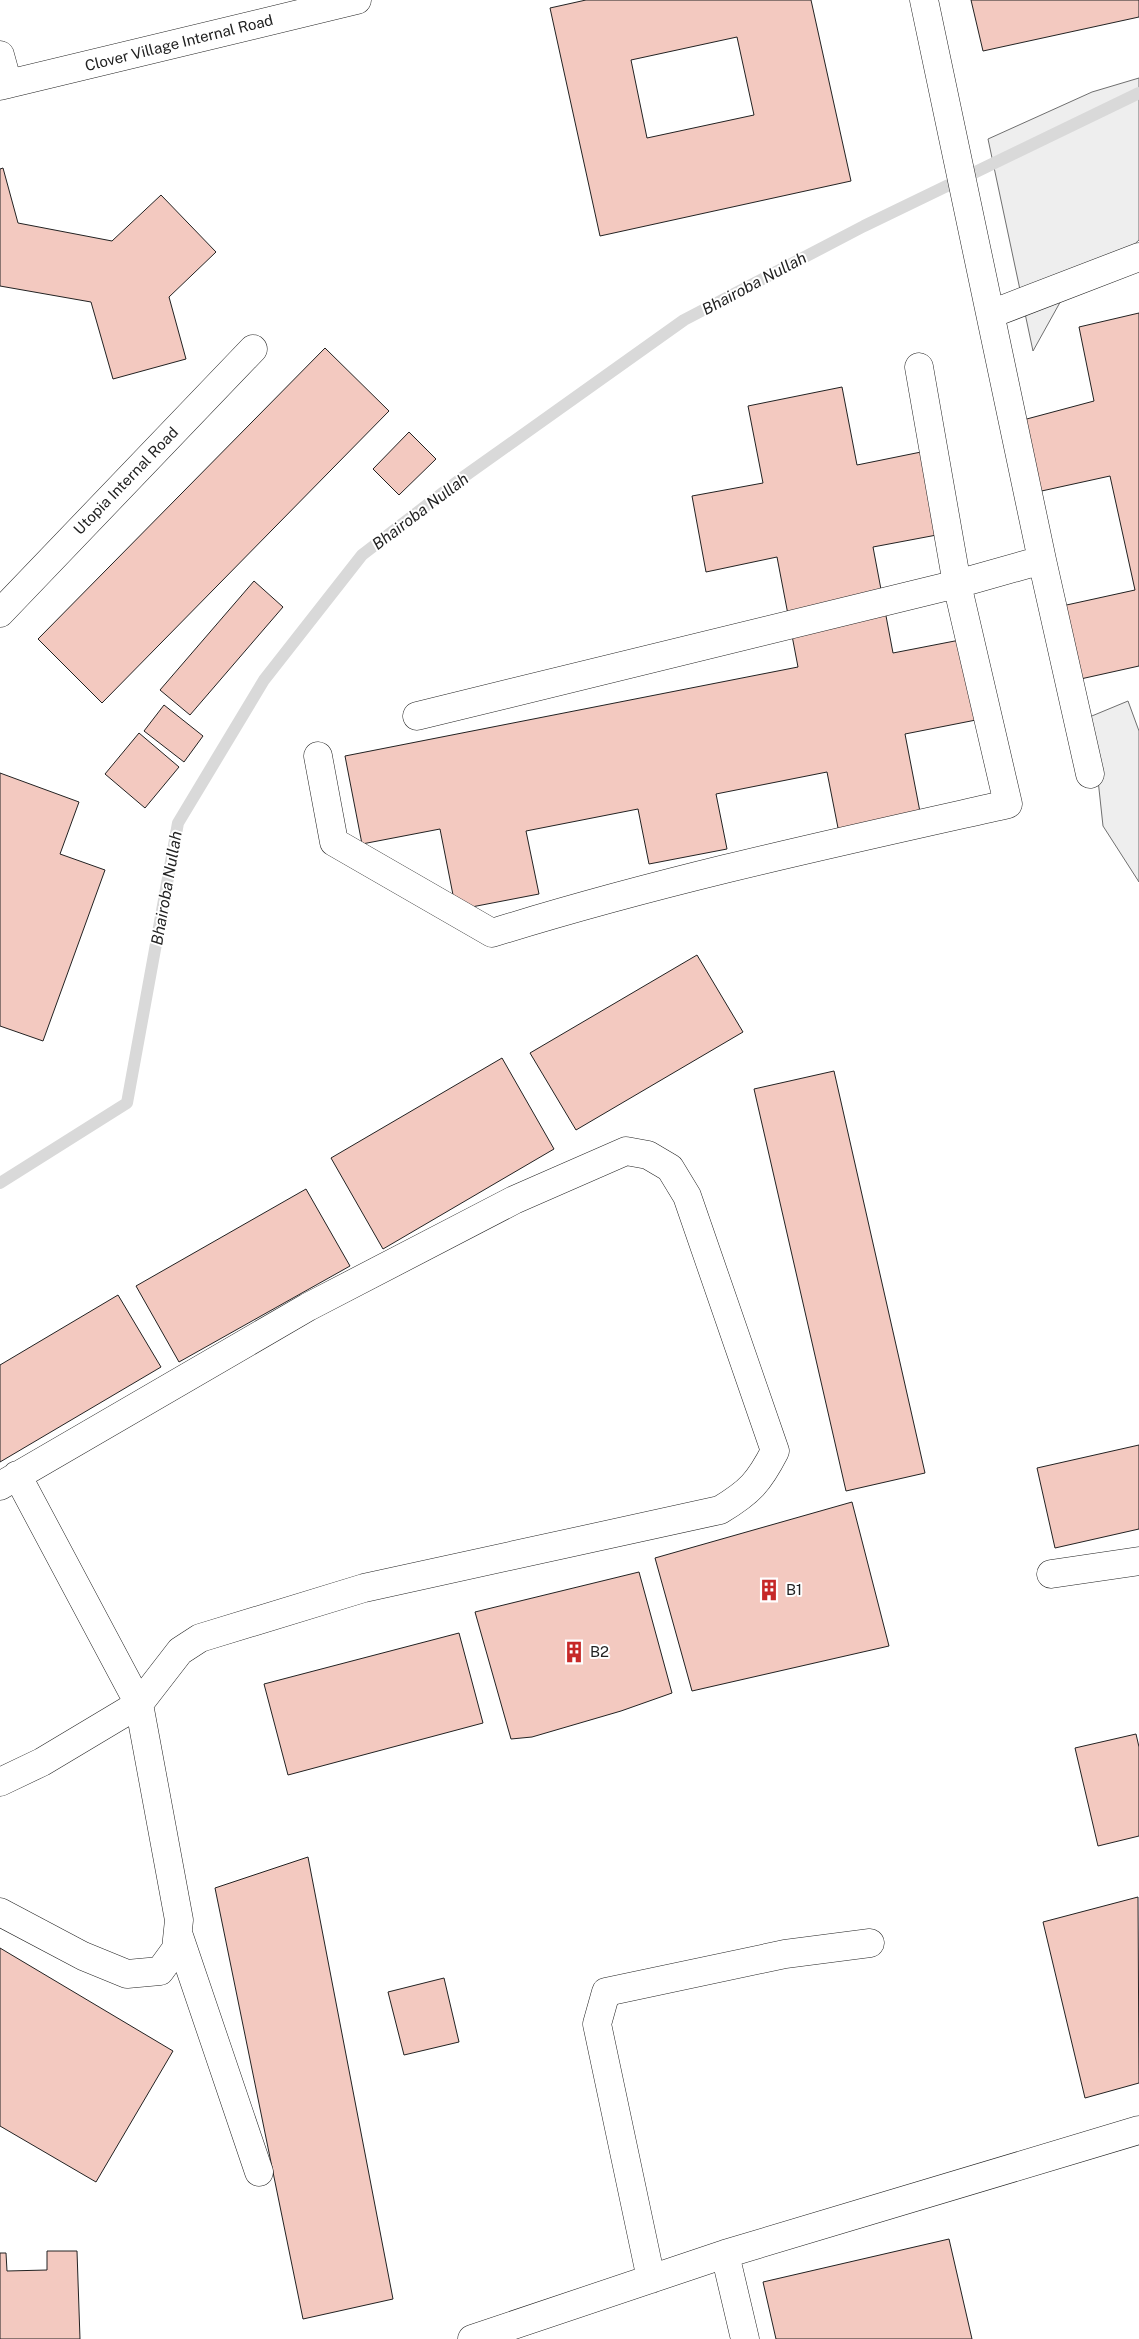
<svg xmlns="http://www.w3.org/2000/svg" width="1139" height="2339" font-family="'Public Sans',sans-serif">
<rect width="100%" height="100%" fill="#fff"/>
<!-- green -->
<path fill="#eee" stroke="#6f6f6f" d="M1139 78V240L1102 274 1068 288 1033 351 988 139 1092 92Z
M1128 701 1139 731V882L1103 826 1095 752 1087 718Z"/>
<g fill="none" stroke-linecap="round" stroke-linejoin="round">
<!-- stream -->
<path stroke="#d9d9d9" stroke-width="12" d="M0 1183 127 1103 178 823 264 680 362 555 462 478 684 320 864 226 1139 93"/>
</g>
<!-- building -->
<path fill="#f3c9c0" stroke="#222" fill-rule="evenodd" d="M586 0H811L851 181 600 236 550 8ZM737 37 754 115 647 138 631 60Z
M971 0H1139V17L983 51Z
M3 168 18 223 112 241 161 195 216 252 169 297 186 359 113 379 91 302 0 286V169Z
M1139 313V666L1076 680 1062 606 1135 590 1110 476 1037 492 1023 420 1094 401 1079 327Z
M325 348 389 411 102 703 38 639Z
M842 387 857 465 926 451 942 534 873 547 893 653 965 639 981 719 905 734 921 817 839 833 827 772 716 794 727 849 649 864 638 809 526 831 539 894 456 910 440 829 362 844 345 756 798 667 777 557 706 572 692 496 763 483 748 406Z
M409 432 436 459 399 495 373 469Z
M254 581 283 607 190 715 160 690Z
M164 705 203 736 184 762 144 731Z
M139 733 179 767 145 808 105 774Z
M0 773 79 802 60 854 105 870 43 1041 0 1026Z
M697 955 743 1032 576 1130 530 1053Z
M502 1058 554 1149 383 1249 331 1158Z
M834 1071 925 1473 846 1491 754 1089Z
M306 1189 350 1266 179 1362 136 1286Z
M118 1295 161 1367 0 1462V1365Z
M1139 1445V1529L1055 1548 1037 1468Z
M852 1502 889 1646 692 1691 655 1558Z
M639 1572 672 1693 621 1711 532 1737 511 1739 475 1612Z
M459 1633 483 1723 288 1775 264 1684Z
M1136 1734 1139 1747V1836L1098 1846 1075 1748Z
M308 1857 393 2299 303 2319 215 1888Z
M1138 1897 1139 2083 1085 2098 1043 1922Z
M0 1948 173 2051 96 2182 0 2126Z
M444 1978 459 2042 404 2055 388 1992Z
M949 2239 972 2339H776L763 2282Z
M47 2251H77L80 2339H0V2253H6L7 2271 47 2270Z"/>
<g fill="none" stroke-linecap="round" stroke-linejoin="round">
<!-- street casing -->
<g stroke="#222" stroke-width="29">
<path id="street" d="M924 0 1042 560 1090 774
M0 55 8 84
M0 86 357 0
M991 314 1139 257
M0 613 253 349
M417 716 957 584 919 367
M318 756 334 842 492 933C662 880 834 843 1008 804L957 584 1042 560
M0 1486 308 1307 514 1200 626 1151 648 1155 670 1168 687 1196 775 1451C759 1482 750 1492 720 1510L364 1588 200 1638 180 1651 139 1704 42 1762 0 1782
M1051 1574 1139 1561
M0 1912 83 1956 127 1974 160 1971 176 1949 179 1920 139 1704 17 1475
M178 1933 259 2172
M725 2254 745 2339
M651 2279 597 2024 606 1992 785 1954 870 1943
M472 2339 725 2254 1139 2130"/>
</g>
<!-- street -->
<use href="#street" stroke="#fff" stroke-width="28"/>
</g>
<!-- icons -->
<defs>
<g id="building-bare" transform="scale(1.725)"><path d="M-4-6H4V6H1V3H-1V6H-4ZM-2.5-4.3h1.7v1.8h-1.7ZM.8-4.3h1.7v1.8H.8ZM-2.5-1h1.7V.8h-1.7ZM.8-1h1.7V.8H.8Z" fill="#c62828" stroke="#fff" stroke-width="2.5" paint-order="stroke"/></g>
</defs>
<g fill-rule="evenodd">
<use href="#building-bare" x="769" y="1590"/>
<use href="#building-bare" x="574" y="1652"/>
</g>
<g text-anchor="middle" stroke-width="4" stroke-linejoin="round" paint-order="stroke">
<!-- street labels -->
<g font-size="15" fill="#222" stroke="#fff">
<text transform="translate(179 43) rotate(-14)" y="5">Clover Village Internal Road</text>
<text transform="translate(126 481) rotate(-46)" y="5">Utopia Internal Road</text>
</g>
<!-- poi labels -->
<g font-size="15" fill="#222" stroke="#fff" text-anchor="start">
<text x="786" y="1595">B1</text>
<text x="590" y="1657">B2</text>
</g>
<!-- water labels -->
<g font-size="16" font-style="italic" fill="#222" stroke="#fff">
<text transform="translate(754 283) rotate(-28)" y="6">Bhairoba Nullah</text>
<text transform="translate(420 511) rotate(-37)" y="6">Bhairoba Nullah</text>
<text transform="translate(166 888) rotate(-80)" y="6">Bhairoba Nullah</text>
</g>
</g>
</svg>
